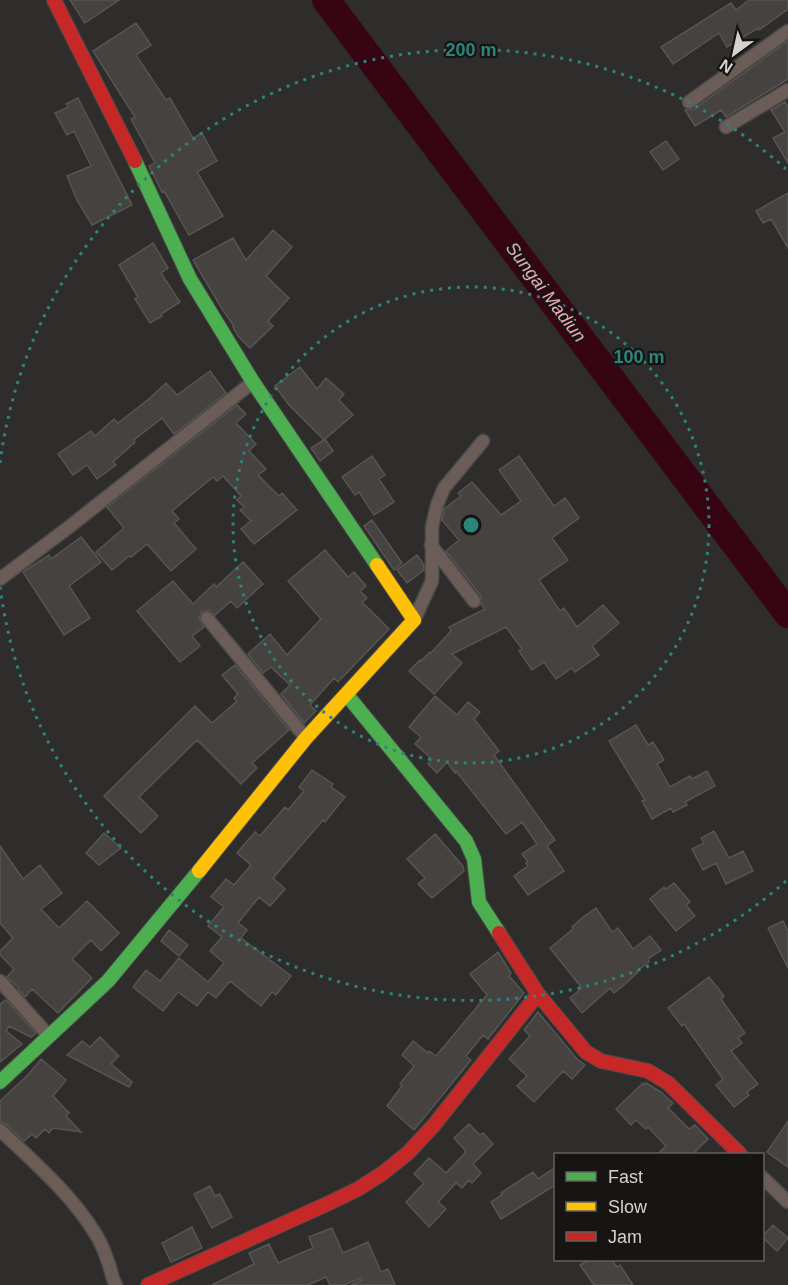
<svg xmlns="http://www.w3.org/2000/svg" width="788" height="1285" font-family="Helvetica,sans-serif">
<rect width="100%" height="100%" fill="#2f2d2b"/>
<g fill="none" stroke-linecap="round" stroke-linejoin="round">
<!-- river -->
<path stroke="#370414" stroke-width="28" d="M326 0 788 614"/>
</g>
<!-- building -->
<path fill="#454240" stroke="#565553" stroke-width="1.5" d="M70 0H119L85 23Z
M749 0H788V9L759 30 758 28 727 47 719 33 673 64 661 47 731 3 736 10Z
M136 23 151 45 136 55 166 100 170 98 193 138 202 133 217 161 197 172 223 216 189 235 164 191 162 192 149 166 155 163 131 119 135 117 93 51Z
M788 41V79L726 117 721 110 695 126 685 110 694 109Z
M78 98 132 205 92 225 77 200 67 176 91 166 74 131 67 135 55 113 68 107 66 104Z
M785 102 788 107V163L773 138 785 132 771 110Z
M666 141 679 159 663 170 650 152Z
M788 193V248L771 219 763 223 756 211Z
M273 230 292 247 266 276 289 298 268 321 273 326 250 348 238 336 233 327 234 326 222 309 193 260 233 238 246 260Z
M153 243 168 268 161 273 180 302 161 314 162 316 150 323 135 299 138 297 119 265Z
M300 367 317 389 326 378 344 394 339 400 353 415 325 439 333 451 320 461 311 448 324 440 289 405 275 386Z
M210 371 226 393 174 434 162 418 134 440 135 442 113 462 116 465 97 479 87 465 73 475 58 454 91 431 95 436 114 419 118 423 150 398 166 383 177 395Z
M237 405 246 414 236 423 256 444 249 451 266 469 258 475 279 496 282 493 297 510 254 544 241 529 251 521 240 510 244 507 237 500 241 496 223 476 217 481 213 477 172 511 179 519 174 523 196 549 171 571 147 544 131 557 129 556 112 570 96 552 124 528 107 507Z
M372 456 385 475 379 479 394 502 374 515 359 492 355 495 342 477Z
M519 456 554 506 565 498 579 518 552 538 568 560 539 580 560 611 564 608 577 627 603 605 619 623 592 646 599 655 575 672 572 668 556 679 544 662 532 670 519 651 522 649 506 627 452 654 462 663 434 694 409 671 420 660 421 661 430 652 431 653 451 631 449 627 485 609 481 604V596L446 551 459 540 442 520 444 509 461 496 458 493 472 482 501 515 521 501 499 470Z
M372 520 402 563 394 570 364 526Z
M81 537 101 562 69 586 90 618 64 635 23 572 49 555 51 559Z
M325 550 348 577 354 572 366 586 360 591 367 598 362 602 389 629 338 682 334 678 310 705 316 711 304 723 281 694 290 685 271 667 263 673 248 654 270 634 287 655 321 619 288 581Z
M417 555 424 565V570L407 583 397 570Z
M243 562 263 584 237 608 231 601 215 615 209 610 201 612 199 619 204 627 192 636 200 646 180 662 137 611 173 581 193 604 214 584 216 587Z
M235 665 289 730 252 763 257 768 241 784 197 740 139 797 158 816 141 833 104 796 195 706 212 723 237 701 234 698 238 694 222 675Z
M435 696 457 715 468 702 480 712 474 719 499 751 494 755 555 840 547 846 564 871 528 895 514 876 528 866 526 863 528 862 522 854 537 844 522 822 506 834 456 771 455 773 447 762 437 773 428 764 432 759 415 744 421 737 409 727Z
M636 725 648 745 653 742 664 760 657 764 670 787 690 776 692 779 707 771 715 786 685 802 687 805 673 812 671 808 652 819 642 801 645 800 609 741Z
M312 770 333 784 331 787 345 797 325 822 323 820 273 878 285 889 270 906 259 897 238 923 247 930 241 938 291 976 276 995 272 992 261 1006 230 981 216 998 208 992 197 1006 178 992 163 1011 133 987 146 970 160 981 179 958 208 982 224 963 210 951 222 937 208 926 224 907 211 897 226 879 234 885 251 865 237 853 255 832 260 836 285 807 288 810 304 791 299 787Z
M714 831 729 858 743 851 753 871 726 884 716 863 703 870 692 849 704 843 701 838Z
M104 833 121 848 99 865 86 853Z
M435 834 463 866 464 871 432 898 418 884 425 878 407 859Z
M0 846 23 879 40 865 62 893 41 909 59 928 87 901 119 933 101 951 91 940 72 959 92 978 58 1013 32 989 25 997 18 989 19 988 7 977 14 969 0 955V951L13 938 0 923Z
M674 883 690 902 686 905 695 916 676 931 650 899 664 887 666 889Z
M596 908 612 932 618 928 633 949 650 936 661 950 648 959 649 962 637 971 638 972 624 985 614 993 610 988 582 1013 570 998 582 988 550 948 573 929 572 927 582 918Z
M783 921 788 931V968L768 928Z
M169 930 188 945 179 956 161 941Z
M498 952 511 973 509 976 524 993 488 1039 483 1035 466 1056 471 1060 414 1130 387 1106 402 1086 400 1084 414 1066 402 1055 413 1041 428 1053 429 1051 436 1056 487 995 470 974Z
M709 977 724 996 721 999 745 1033 738 1038 742 1043 731 1051 758 1084 747 1092 749 1095 734 1107 716 1085 723 1079 684 1024 682 1026 668 1008Z
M6 1000 36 1033 31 1037 9 1026 6 1031 22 1044 0 1062V1004Z
M538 1012 577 1059 585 1065 572 1079 563 1071 534 1102 517 1086 527 1076 509 1059 530 1036 524 1030Z
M100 1037 119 1056 111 1064 132 1082 129 1087 67 1055 82 1041 90 1047Z
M41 1059 66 1080 53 1096 69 1113 66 1116 81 1132 53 1128 49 1133 45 1129 36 1138 32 1134 24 1141 6 1124 0 1122V1101L28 1075Z
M643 1083 644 1085 646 1083 661 1092 673 1103 668 1108 689 1129 695 1125 708 1139 692 1155H657L666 1146 648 1127 646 1129 636 1120 631 1125 616 1109Z
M788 1121V1167L767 1152Z
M469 1124 480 1135 483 1133 493 1144 473 1164 481 1173 472 1183 469 1180 462 1188 456 1183 438 1202 446 1209 429 1227 406 1202 424 1183 414 1174 429 1158 446 1173 465 1153V1150L454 1138Z
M555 1168V1185L501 1219 491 1202 502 1195 501 1193 533 1172 538 1179Z
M210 1186 215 1196 220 1194 232 1217 212 1228 194 1194Z
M773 1225 788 1238 777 1251 762 1237Z
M192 1227 202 1248 171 1262 162 1243Z
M332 1228 343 1253 368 1242 381 1272 388 1269 395 1285H351L362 1280 361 1278 344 1285H330L326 1277 308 1285H212L254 1264 249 1253 269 1244 278 1263 313 1248 309 1237Z
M588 1260H612L617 1267 620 1265 633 1285H594L580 1265Z"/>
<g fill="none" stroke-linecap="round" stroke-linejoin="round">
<!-- street casing -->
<g stroke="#4c4b49" stroke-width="15">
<path id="street" d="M689 102 788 31
M726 127 788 90
M431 545 474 601
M0 579 69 527 253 382
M207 618 306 738
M414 620 432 581V527L437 505 444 488 483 441
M0 981 48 1035
M0 1130C35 1163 70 1193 95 1233 100 1241 104 1250 107 1259 111 1268 111 1277 116 1285
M762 1177 788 1202"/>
</g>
<!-- fast casing -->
<g stroke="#4c4b49" stroke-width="16">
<path id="fast" d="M135 161 190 279 253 382 377 565
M347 695 466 841 474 859 479 902 499 933
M0 1082 108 981 199 871"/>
</g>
<!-- slow casing -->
<g stroke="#4c4b49" stroke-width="16">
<path id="slow" d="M199 871 306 738 414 620 377 565"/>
</g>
<!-- jam casing -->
<g stroke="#4c4b49" stroke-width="16">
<path id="jam" d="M54 0 135 161
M499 933 538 994 586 1052 601 1061 648 1071 668 1083 740 1154
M148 1285 327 1204 358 1189 383 1173 408 1153 434 1125 538 994"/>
</g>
<!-- street -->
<use href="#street" stroke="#6c5c58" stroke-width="12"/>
<!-- fast -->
<use href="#fast" stroke="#4caf50" stroke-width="14"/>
<!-- slow -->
<use href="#slow" stroke="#ffc107" stroke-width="14"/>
<!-- jam -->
<use href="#jam" stroke="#c62828" stroke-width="14"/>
</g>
<!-- distance rings -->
<g fill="none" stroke="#2d847d" stroke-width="3" stroke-dasharray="3 6">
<circle cx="471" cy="525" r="238"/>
<path d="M786 881A475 475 0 0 1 0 587M0 463A475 475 0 0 1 786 169"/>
</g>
<g text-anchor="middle" stroke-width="4.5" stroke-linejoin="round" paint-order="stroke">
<!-- water labels -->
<g font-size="18" font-style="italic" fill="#f1a8b6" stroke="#171513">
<text transform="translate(546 292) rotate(53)" y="6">Sungai Madiun</text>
</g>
</g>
<circle cx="471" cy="525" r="9" fill="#2d847d" stroke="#171513" stroke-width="3"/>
<g font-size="18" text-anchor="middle" font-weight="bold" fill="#2d847d" stroke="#171513" stroke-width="4.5" stroke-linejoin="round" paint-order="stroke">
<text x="471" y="56">200 m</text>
<text x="639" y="363">100 m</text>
</g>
<!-- legend -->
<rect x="554" y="1153" width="210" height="108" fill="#171513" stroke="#63605e" stroke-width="1.5"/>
<rect x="566" y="1172" width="30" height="9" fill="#4caf50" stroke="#63605e" stroke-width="1.5"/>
<text x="608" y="1183" font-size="18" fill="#d4d1cf">Fast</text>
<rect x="566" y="1202" width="30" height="9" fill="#ffc107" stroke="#63605e" stroke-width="1.5"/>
<text x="608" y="1213" font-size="18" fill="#d4d1cf">Slow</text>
<rect x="566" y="1232" width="30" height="9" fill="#c62828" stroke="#63605e" stroke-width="1.5"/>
<text x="608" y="1243" font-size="18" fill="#d4d1cf">Jam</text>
<!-- north arrow -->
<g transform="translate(734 54) rotate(213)" stroke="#171513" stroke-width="4.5" paint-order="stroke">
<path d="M0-4.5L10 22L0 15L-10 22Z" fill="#d4d1cf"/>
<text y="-9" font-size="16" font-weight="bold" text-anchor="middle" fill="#d4d1cf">N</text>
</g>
</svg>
